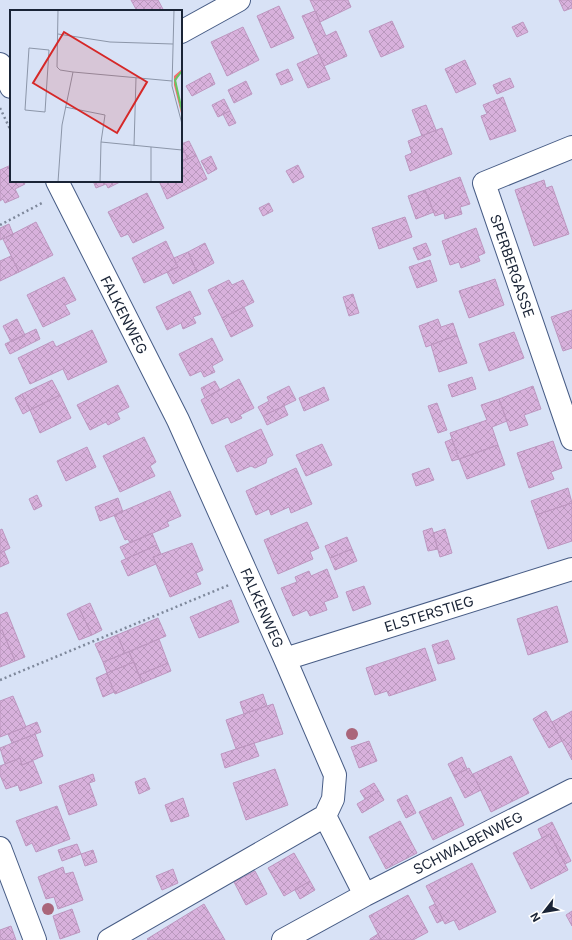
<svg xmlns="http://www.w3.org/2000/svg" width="572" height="940" font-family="Inter,sans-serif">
<defs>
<pattern id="building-cross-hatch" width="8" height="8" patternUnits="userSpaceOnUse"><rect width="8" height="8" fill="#d8b1dc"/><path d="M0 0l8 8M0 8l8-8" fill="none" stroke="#b998bd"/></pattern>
</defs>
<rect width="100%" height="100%" fill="#d8e2f6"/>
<!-- building -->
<path fill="url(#building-cross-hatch)" stroke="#bd97c0" d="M131 0H158L164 11H137Z
M310 0H348L351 7 320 22Z
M559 0H572V8L564 11Z
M279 6 294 38 271 48 257 16Z
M315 11 326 36 336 31 347 56 324 66 302 16Z
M392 21 404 47 381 57 369 31Z
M523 22 528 32 517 37 512 27Z
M243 27 259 60 227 76 211 42Z
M319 54 330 79 308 88 297 64Z
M465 60 476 84 456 93 445 69Z
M288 69 293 80 281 85 276 74Z
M210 73 215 84 192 96 186 86Z
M510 78 514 87 497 94 493 85Z
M246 81 252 94 234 103 228 90Z
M503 97 516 131 490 140 481 116 487 114 483 105Z
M224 99 230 111 218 117 212 105Z
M426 105 436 130 422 136 412 110Z
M230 111 236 123 229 126 223 114Z
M442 128 452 154 410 171 405 156 412 153 408 141Z
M189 141 196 155 188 159 181 144Z
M181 144 188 159 181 162Z
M196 155 207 179 167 199 159 181H181V162Z
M211 156 217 169 208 174 201 161Z
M11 165V181H23L25 184 15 189 19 197 5 203 3 199 0 201V170Z
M298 165 304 177 293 183 286 171Z
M460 177 470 204 460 207 462 214 445 219 444 213 435 216 425 190Z
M544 180 546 188 552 186 569 234 534 246 515 190Z
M93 181H122L108 188 106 184 96 188Z
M425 190 434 212 416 219 408 196Z
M147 193 164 228 133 243 128 234 121 237 108 212Z
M269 203 273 211 263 216 259 208Z
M405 217 412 237 379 249 372 228Z
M36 222 53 255 19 272 3 239Z
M9 224 13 234 0 240V228Z
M476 228 485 253 478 256 480 261 461 268 459 262 450 265 442 241Z
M166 241 178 267 144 283 132 258Z
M205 243 214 263 197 272 188 252Z
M426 243 431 255 418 260 413 248Z
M188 252 197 272 173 284 167 272 178 267 174 258Z
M11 256 19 272 0 281V261Z
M430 260 437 281 417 288 409 267Z
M64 277 76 300 65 305 70 314 43 327 27 295Z
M495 279 504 305 469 318 459 291Z
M229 280 232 285 243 280 254 302 222 318 208 290Z
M190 291 201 314 193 317 196 323 183 329 181 323 167 330 156 307Z
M353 294 359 313 349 316 343 297Z
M244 307 253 326 231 337 222 318Z
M572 310V348L563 351 551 317Z
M17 319 25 335 11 342 3 326Z
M438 319 441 327 453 323 457 335 426 347 419 326Z
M36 329 40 339 10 354 5 344Z
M92 330 107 362 68 380 63 369 30 384 18 358 53 341 56 347Z
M514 332 524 358 489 371 479 344Z
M457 335 467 363 439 372 431 345Z
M212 338 223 360 212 366 215 372 204 377 201 371 190 376 179 354Z
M472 377 476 389 452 397 448 385Z
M239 379 254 408 240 415 242 418 231 423 228 417 212 424 201 400Z
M52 380 60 395 30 410 22 394Z
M215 381 220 390 205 398 201 388Z
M118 385 129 407 117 413 120 419 108 425 106 422 90 430 77 405Z
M289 386 296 400 263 416 258 407 269 401 267 397Z
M533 386 541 409 524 415 528 425 510 431 499 399Z
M324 387 329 400 304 411 299 398Z
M22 394 30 410 23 414 15 398Z
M60 395 71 418 40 433 30 410Z
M499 399 507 421 492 427 498 445 459 459 450 433 487 420 481 405Z
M437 403 447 430 438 433 428 406Z
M284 406 288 415 267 425 263 416Z
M261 429 273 455 267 458 266 463 255 468 251 466 237 472 225 446Z
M144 437 156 462 150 466 155 476 120 492 103 456Z
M452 439 459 459 452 461 445 442Z
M553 441 562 468 551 472 554 479 529 488 517 453Z
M322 444 332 465 306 476 296 455Z
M498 445 505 465 467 479 459 459Z
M87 447 96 467 66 481 57 461Z
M296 468 312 504 291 513 289 507 271 515 269 509 256 515 246 491Z
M429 468 434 480 416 486 412 474Z
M568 488 572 503 536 515 531 501Z
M170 491 181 516 167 522 169 526 130 543 128 539 125 540 114 515Z
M37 495 42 506 34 510 29 499Z
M118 498 123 512 100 521 95 507Z
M572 503V541L548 549 536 515Z
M307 522 319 548 310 552 313 559 278 574 264 540Z
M432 528 438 549 428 551 423 531Z
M2 529 10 548 0 553V530Z
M445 529 452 553 440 557 433 533Z
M152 533 157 545 126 559 120 547Z
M347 537 352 549 330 558 325 546Z
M192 543 203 570 196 573 201 584 170 597 153 557Z
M157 545 161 554 153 557 156 564 128 576 121 561Z
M352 549 357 561 335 570 330 558Z
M4 551 9 563 0 567V553Z
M327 569 338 597 324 602 327 610 310 616 307 610 293 616 281 588 297 582 295 577 309 571 311 576Z
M364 586 371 604 353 611 346 592Z
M231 600 239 622 199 638 190 617Z
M90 603 102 630 92 635 79 608Z
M557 606 568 642 528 655 517 619Z
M79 608 92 635 79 640 67 614Z
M7 612 25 657 15 661 2 630 0 631V615Z
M158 618 166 636 125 653 117 635Z
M2 630 15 661 0 667V631Z
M117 635 125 653 103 662 95 644Z
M159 639 168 663 139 675 129 652Z
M448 640 455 659 438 664 432 645Z
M425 648 436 680 389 696 387 691 375 695 366 668Z
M129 652 134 662 107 673 103 662Z
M134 662 142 683 115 694 107 673Z
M168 663 171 671 142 683 139 675Z
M107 673 114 692 103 697 96 678Z
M263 694 267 706 244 714 240 702Z
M13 696 26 727 0 737V701Z
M273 704 283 734 236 749 226 720Z
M546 711 562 741 549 748 533 719Z
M572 711V760L552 722Z
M37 722 41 732 12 743 8 734Z
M35 734 43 756 22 765 20 758 5 764 0 748Z
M369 741 377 761 359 768 351 747Z
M254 743 259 756 225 768 221 754Z
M511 756 529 793 491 812 473 774Z
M462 757 467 769 454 776 448 764Z
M20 758 22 765 33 761 42 783 20 791 18 785 6 789 0 775V766Z
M469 768 481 790 465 798 454 776Z
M275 769 288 805 246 820 233 783Z
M93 774 95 781 89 783 97 805 69 815 59 786Z
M145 778 150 789 139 794 135 782Z
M374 783 379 791 365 799 360 791Z
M379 791 384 800 362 813 357 804Z
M407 795 416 813 406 818 397 800Z
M451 797 464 825 433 840 419 812Z
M183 798 189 816 171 822 165 805Z
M57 806 70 839 36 852 32 843 26 846 16 821Z
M400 821 417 853 386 869 369 837Z
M552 822 571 861 565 864 550 834 542 838 538 829Z
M550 834 568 870 531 889 513 853Z
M77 844 81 854 62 861 58 850Z
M93 850 97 862 85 866 81 854Z
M294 853 310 881 284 896 268 868Z
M472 863 496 912 459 930 454 920 445 924 426 886Z
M63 867 65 874 73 872 83 900 58 909 54 897 46 899 38 877Z
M173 869 178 883 162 890 156 876Z
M255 871 267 894 246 905 234 882Z
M310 881 315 890 300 899 295 890Z
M408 895 428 932 413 940H381L369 916Z
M204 904 225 940H148L147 939Z
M435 904 443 920 437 923 429 907Z
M72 909 80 932 60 939 53 916Z
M572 911V926L566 915Z
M11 926 16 940H0V930Z
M378 934 381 940H370V939Z"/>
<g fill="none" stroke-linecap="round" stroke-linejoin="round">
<!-- minor casing -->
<g stroke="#475c85" stroke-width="24">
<path id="minor" d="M181 32 239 0
M0 64 11 87
M572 147 484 183 572 439
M57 181 178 420 285 659 335 775 333 799 325 816 109 940
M285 659 572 569
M325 816 365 895
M0 848 35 940
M283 940 365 895 572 790"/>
</g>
<!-- path -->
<path stroke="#7e889b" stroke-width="2.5" stroke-dasharray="2 3" stroke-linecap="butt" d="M0 108 11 131
M0 225 44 202
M0 680 229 585"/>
<!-- minor -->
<use href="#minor" stroke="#fff" stroke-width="22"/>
</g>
<!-- trees -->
<g fill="#aa667a">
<circle cx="352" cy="734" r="6"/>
<circle cx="48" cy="909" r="6"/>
</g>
<g text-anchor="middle" stroke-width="3" stroke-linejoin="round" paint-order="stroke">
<!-- street labels -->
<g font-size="14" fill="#1a2436" stroke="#fff">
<text transform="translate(512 266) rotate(71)" y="5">SPERBERGASSE</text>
<text transform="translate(124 315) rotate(63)" y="5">FALKENWEG</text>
<text transform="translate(262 608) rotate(66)" y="5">FALKENWEG</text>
<text transform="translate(429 614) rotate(-17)" y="5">ELSTERSTIEG</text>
<text transform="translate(468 843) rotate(-27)" y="5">SCHWALBENWEG</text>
</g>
</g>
<!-- overview -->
<g transform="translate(10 10)">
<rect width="172" height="172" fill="#d8e2f6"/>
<path d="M172 59 166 71 172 107 164 75V66Z" fill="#f46d6a"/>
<path fill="none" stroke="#64c762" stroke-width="2" d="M172 61 165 70 172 101"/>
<path fill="none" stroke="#8c96a9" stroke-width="1" d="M164 0 162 76 172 114M48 24 100 32 163 34M19 38 39 40 35 102 15 100ZM47 57 50 60 63 62 162 71M47 57 48 0M55 97 95 105 91 132 90 172M91 132 172 140M124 136 126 68M48 172 52 115 63 62M141 172V137"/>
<path fill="#d62828" fill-opacity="0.15" stroke="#d62828" stroke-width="2" d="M54 22 137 72 107 123 23 73Z"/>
<rect width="172" height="172" fill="none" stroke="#1a2436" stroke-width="2"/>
</g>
<!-- north arrow -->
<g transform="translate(544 912) rotate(239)" stroke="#ffffff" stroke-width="3" paint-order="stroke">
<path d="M0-3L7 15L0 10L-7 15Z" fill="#1a2436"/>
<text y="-6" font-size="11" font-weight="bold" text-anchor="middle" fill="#1a2436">N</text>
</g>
</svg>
